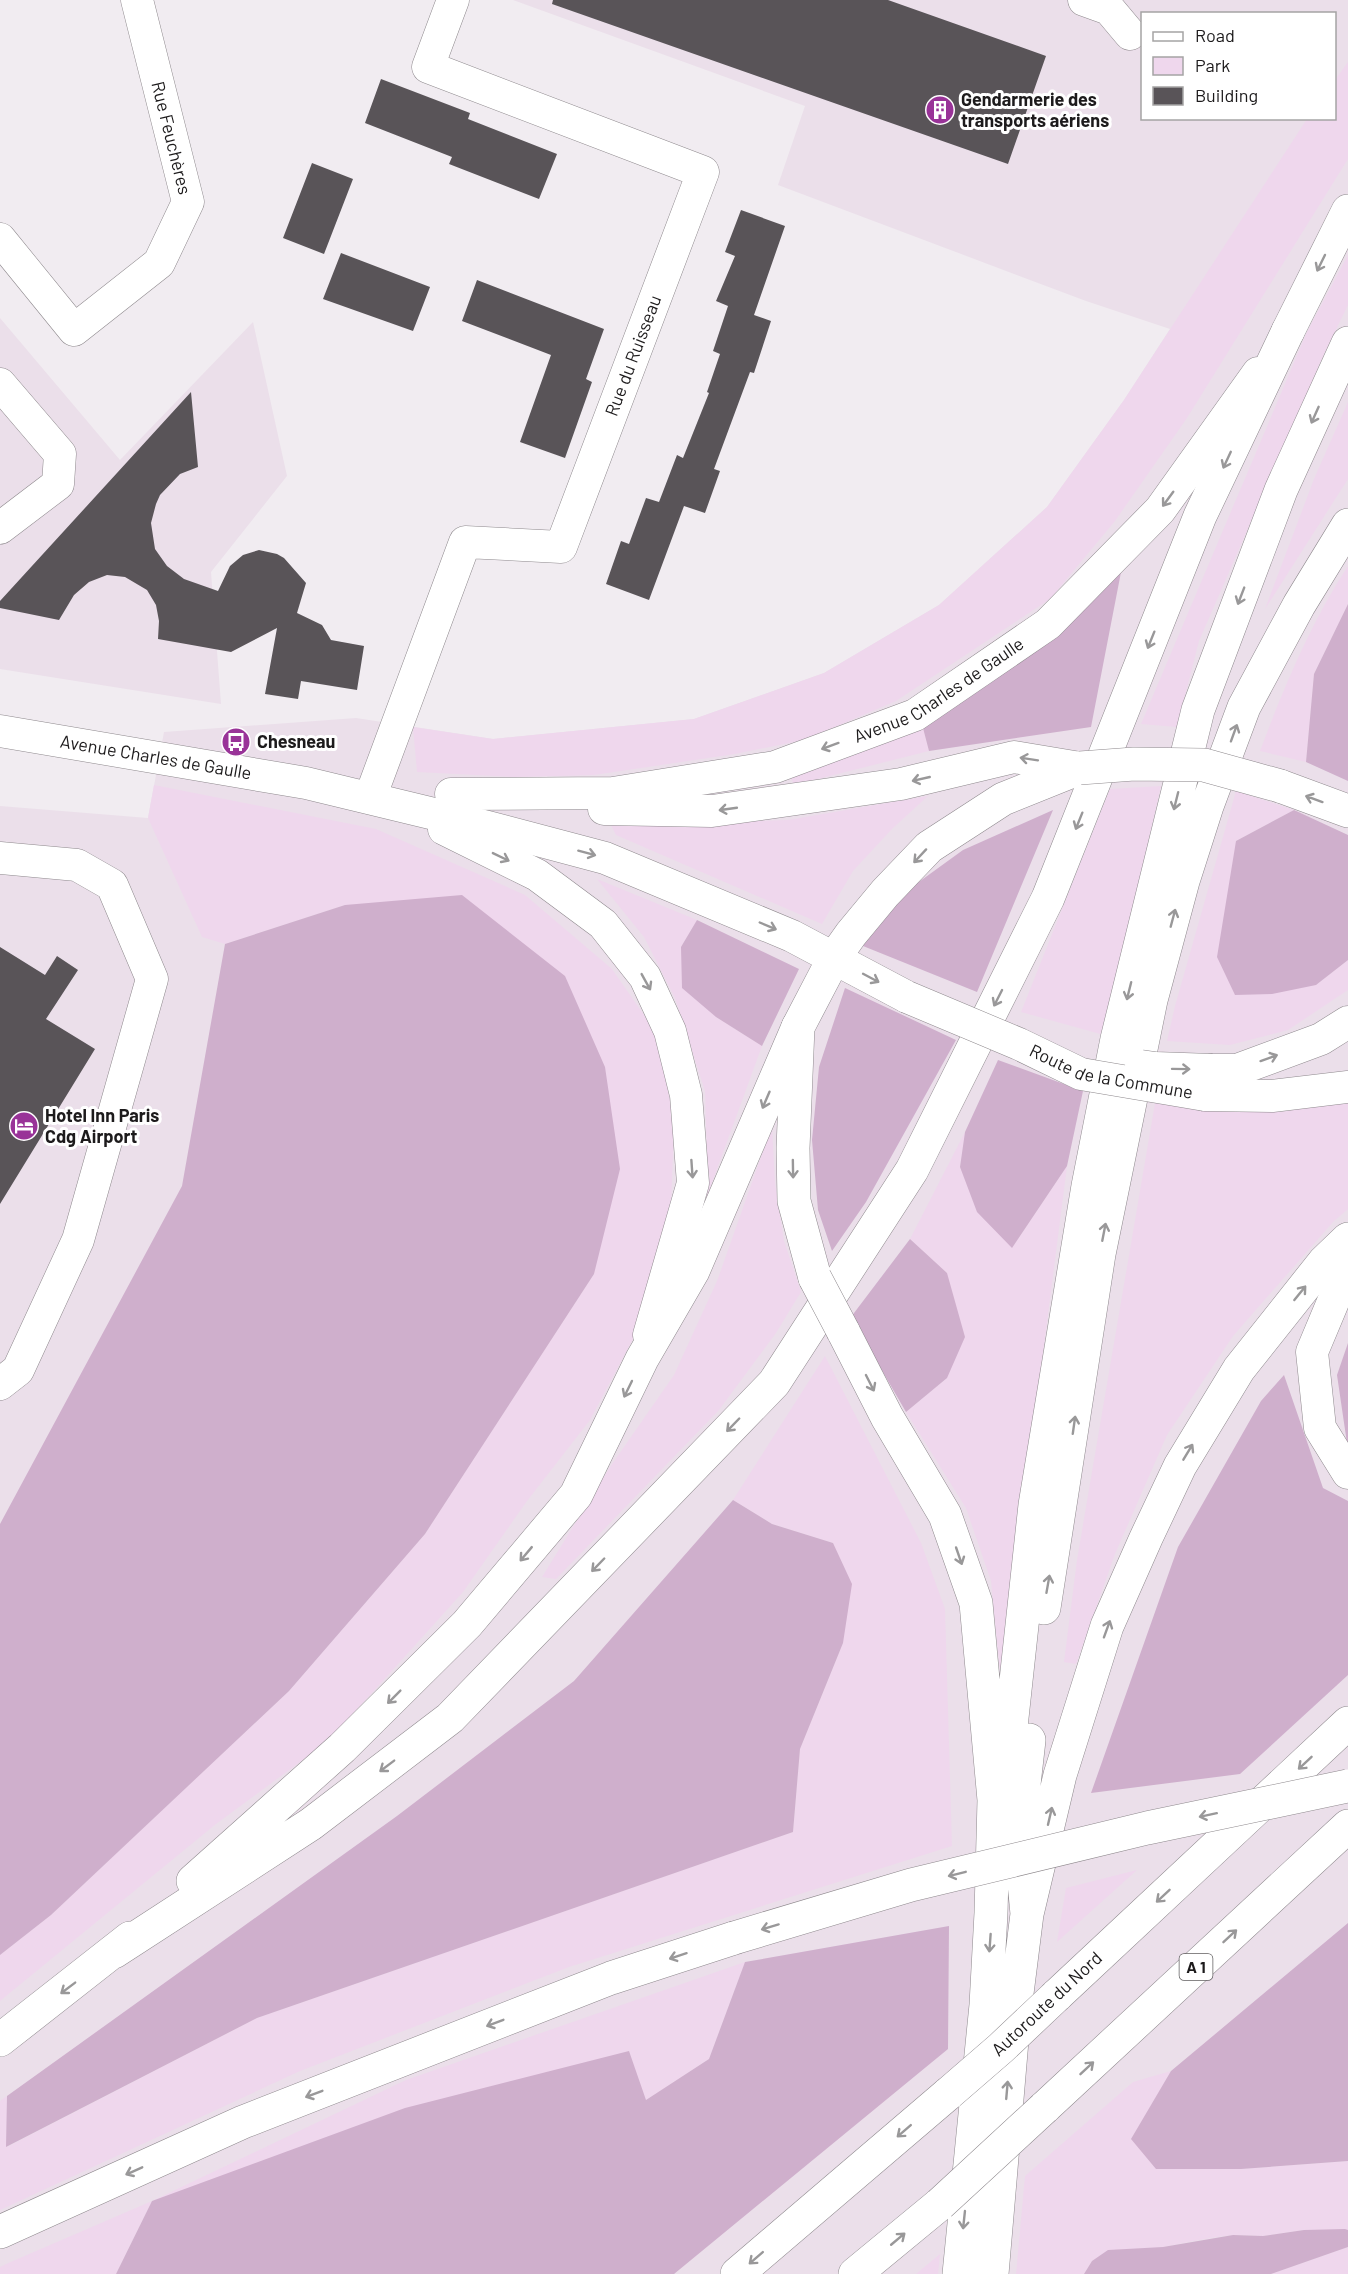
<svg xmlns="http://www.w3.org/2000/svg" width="1348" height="2274" font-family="Barlow,sans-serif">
<rect width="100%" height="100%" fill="#f1ecf1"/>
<!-- built -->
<path fill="#ebdfea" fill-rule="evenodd" d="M513 0H1348V2274H0V806L148 818 164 732 356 718 493 739 694 719 824 673 939 605 1047 507 1124 400 1170 329 1086 301 778 185 805 106ZM1142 14H1334V118H1142Z
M0 318 120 460 253 322 287 476 211 572 221 704 0 669Z"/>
<!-- green -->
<path fill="#efd7ed" d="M1348 62V159L1187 418 1115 521 1050 599 896 701 804 740 735 754 594 775 514 777 417 772 413 727 493 739 694 719 824 673 939 605 1047 507 1124 400 1307 119 1334 118 1335 80Z
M1348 255V305L1324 354 1199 641 1177 727 1141 724 1307 332Z
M1348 402V479L1265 609 1314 479Z
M1348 566V604L1314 674 1306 762 1260 751C1284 687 1311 622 1348 566Z
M923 728 929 751 794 785 789 773Z
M154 785 376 829 525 895 612 969 658 1035 674 1123 671 1208 634 1337 590 1420 527 1501 463 1592 371 1694 323 1745 216 1824 0 2001V1955L51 1915 289 1691 425 1534 594 1274 345 905 225 944 202 937 148 818Z
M1161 786 1104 1035 1021 1012 1110 789Z
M1236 791 1294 810 1236 841 1316 985 1348 960V990L1288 1030 1230 1045 1167 1041 1175 1006Z
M928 796 892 829 853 871 822 924 616 835 611 825 788 820Z
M597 879 697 920 681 947 716 1017 762 1046 694 1232 707 1155 705 1091 675 998 644 937Z
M1348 1100V1209L1333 1222 1233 1336 1167 1435 1115 1554 1076 1664 1064 1662 1077 1560 1155 1103 1282 1112Z
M772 1126 775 1184 784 1241 801 1292 776 1333 719 1410 556 1579 542 1577 610 1467 674 1375 717 1281Z
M965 1132 960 1167 1012 1248 1067 1166 1001 1682 991 1581 966 1508 906 1412 947 1378V1273L910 1239Z
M825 1356 921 1543 945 1609 952 1846 569 1967 300 2071 0 2210V2101L7 2096V2147L257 2018 793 1832 800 1749 843 1643 833 1543 772 1524 733 1500Z
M1137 1870 1057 1942 1066 1888Z
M745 1962 709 2059 645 2101 629 2051 152 2201 116 2274H0V2267L6 2264 152 2201 406 2080Z
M1171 2071 1132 2138 1241 2169 1348 2161V2230H1304L1263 2236 1233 2235 1210 2238 1092 2261 1084 2274H1016L1025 2176 1133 2082Z
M1348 2247V2274H1271Z
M940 2254 938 2274H916Z"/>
<!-- forest -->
<path fill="#cfafcc" d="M1122 567 1091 727 929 751 923 728 992 682 1041 644Z
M1348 604V781L1306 762 1314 674Z
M1053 810 977 992 863 946 878 923 905 892 963 850Z
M1294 810 1348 835V960L1316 985 1272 994 1235 995 1217 957 1236 841Z
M462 895 565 976 605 1067 620 1169 594 1274 425 1534 289 1691 51 1915 0 1955V1524L182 1186 225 944 345 905Z
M697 920 799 969 762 1046 716 1017 682 988 681 947Z
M845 988 956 1040 866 1202 832 1251 818 1210 812 1140 819 1067Z
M998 1060 1083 1091 1067 1166 1012 1248 977 1212 960 1167 965 1132Z
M910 1239 947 1273 965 1337 947 1378 906 1412 851 1317Z
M1348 1343V1450L1337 1375Z
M1284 1375 1323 1488 1348 1501V1675L1240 1774 1091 1793 1178 1547 1261 1401Z
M733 1500 772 1524 833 1543 852 1584 843 1643 800 1749 793 1832 257 2018 6 2147 7 2096 397 1816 574 1681Z
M1348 1923V2161L1241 2169H1156L1131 2139 1171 2071Z
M949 1926 948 2049 674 2274H116L152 2201 405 2108 629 2051 646 2100 709 2059 745 1962Z
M1345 2229 1348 2230V2247L1271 2274H1084L1092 2261 1108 2250 1163 2247 1233 2235 1263 2236 1304 2230Z"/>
<!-- building -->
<path fill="#595458" d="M553 0H888L1046 56 1008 164 552 4Z
M381 79 470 113 468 119 557 154 539 199 449 164 452 157 365 123Z
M312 163 353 179 324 254 283 238Z
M741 210 785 226 754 315 771 321 754 373 750 372 714 469 720 471 705 513 684 506 649 600 606 584 621 541 629 544 646 498 659 502 677 455 683 458 709 393 707 392 720 354 713 351 728 306 716 301 735 256 725 252Z
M341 253 430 287 413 331 323 299Z
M477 280 604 329 586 379 592 382 565 458 520 442 551 355 462 321Z
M191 392 198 467 180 474 160 495 156 504 151 523 155 549 167 566 184 579 218 591 230 566 243 555 259 550 277 554 284 558 306 583 297 613 322 625 331 640 364 646 357 690 301 681 298 699 265 694 277 628 231 652 158 639 159 621 156 605 147 590 125 577 107 575 89 582 74 595 59 620 0 608V601Z
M0 947 45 975 57 956 78 970 46 1019 95 1049 0 1204Z"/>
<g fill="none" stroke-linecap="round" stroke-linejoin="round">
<!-- minor casing -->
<g stroke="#8e898d" stroke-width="33">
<g id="minor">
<path d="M1084 0 1109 9 1130 34"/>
<path d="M0 239 74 330 159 263 188 202 137 0"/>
<path d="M0 384 60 454 58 484 0 528"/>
<path id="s1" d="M0 731 306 783 488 827 605 858 792 936 907 997"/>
<path id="s2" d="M374 787 465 542 561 547 703 172 428 67 453 0"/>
<path id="s3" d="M451 794 613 793 775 767 915 715 1048 624 1160 510 1258 373"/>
<path d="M604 809 712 811 901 784 1014 757 1080 768"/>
<path d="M444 829 537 875 603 924 645 977 670 1031 686 1095 693 1183 649 1335"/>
<path d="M0 858 77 865 112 885 152 979 78 1240 18 1370 0 1384"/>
<path d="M1212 1070H1237L1321 1039 1348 1022"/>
<path d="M1205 1095 1272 1096 1348 1087"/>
<path d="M1348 1266 1312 1352 1320 1428 1348 1473"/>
</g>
</g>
<!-- major casing -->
<g stroke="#8e898d" stroke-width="34">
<path id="major" d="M1288 331 1348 211
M1280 786 1348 811
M815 1278 794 1201 793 1148 798 1027 834 958 851 934 885 893 929 847 1003 799 1080 768
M843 1331 887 1417 945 1515 976 1603 994 1800 991 1913 986 2005 959 2274
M1044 1608 1099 1254 1151 1000 1183 881 1207 806 1244 707 1299 605 1348 525
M994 1800 1007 1764 1035 1505 1088 1186 1117 1039 1198 710 1281 490 1348 343
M1027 1914 1019 1829 1029 1740
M992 2274 1014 2017 1027 1914 1060 1775 1107 1626 1146 1538 1180 1466 1239 1369 1324 1262 1348 1239"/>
</g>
<!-- highway casing -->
<g stroke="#8e898d" stroke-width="34">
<path id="highway" d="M193 1881 342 1748 467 1624 576 1495 642 1359 693 1271 798 1027
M114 1952 311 1824 450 1718 774 1383 912 1170 1048 898 1200 516 1288 331
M1056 1996 1348 1723
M0 2040 130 1938
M1044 2108 1348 1826
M0 2232 243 2122 611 1978 734 1938
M737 2274 949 2093
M855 2274 940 2204"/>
</g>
<!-- minor -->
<use href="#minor" stroke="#fff" stroke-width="32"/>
<!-- major -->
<use href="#major" stroke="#fff" stroke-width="33"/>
<!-- highway -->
<use href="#highway" stroke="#fff" stroke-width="33"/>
<!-- minor-bridge casing -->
<g stroke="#8e898d" stroke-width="33" stroke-linecap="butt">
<g id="minor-bridge">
<path id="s4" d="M907 997 1019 1044 1081 1074 1205 1095"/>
<path d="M1141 1066 1155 1068 1212 1070"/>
</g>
</g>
<!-- major-bridge casing -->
<g stroke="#8e898d" stroke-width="34" stroke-linecap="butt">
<path id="major-bridge" d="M1080 768 1134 764 1204 765 1280 786
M815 1278 843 1331"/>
</g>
<!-- highway-bridge casing -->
<g stroke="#8e898d" stroke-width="34" stroke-linecap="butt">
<path id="highway-bridge" d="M734 1938 911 1885 1147 1828 1348 1786
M949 2093 1001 2048 1056 1996
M940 2204 1044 2108"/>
</g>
<!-- minor-bridge -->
<use href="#minor-bridge" stroke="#fff" stroke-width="32"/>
<!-- major-bridge -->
<use href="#major-bridge" stroke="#fff" stroke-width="33"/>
<!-- highway-bridge -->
<use href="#highway-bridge" stroke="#fff" stroke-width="33"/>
</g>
<!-- one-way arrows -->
<defs><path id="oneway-shaft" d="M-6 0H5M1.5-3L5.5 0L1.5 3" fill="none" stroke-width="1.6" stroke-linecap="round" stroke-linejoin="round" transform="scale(1.5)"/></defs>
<g stroke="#999899">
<use href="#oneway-shaft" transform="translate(1321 263) rotate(116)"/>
<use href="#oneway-shaft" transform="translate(1315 415) rotate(114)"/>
<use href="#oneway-shaft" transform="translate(1227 460) rotate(115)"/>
<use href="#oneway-shaft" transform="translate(1168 499) rotate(126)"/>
<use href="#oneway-shaft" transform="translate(1241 596) rotate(111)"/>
<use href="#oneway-shaft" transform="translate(1151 640) rotate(112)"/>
<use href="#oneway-shaft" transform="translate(1234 733) rotate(-70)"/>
<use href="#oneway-shaft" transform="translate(830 746) rotate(160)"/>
<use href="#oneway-shaft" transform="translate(1029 759) rotate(-171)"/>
<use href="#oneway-shaft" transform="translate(921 779) rotate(167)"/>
<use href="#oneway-shaft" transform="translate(1314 799) rotate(-160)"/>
<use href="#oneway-shaft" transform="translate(1176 801) rotate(104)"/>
<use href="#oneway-shaft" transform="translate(728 809) rotate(172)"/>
<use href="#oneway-shaft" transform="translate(1079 821) rotate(112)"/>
<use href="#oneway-shaft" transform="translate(587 853) rotate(15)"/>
<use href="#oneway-shaft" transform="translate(920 856) rotate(133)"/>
<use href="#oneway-shaft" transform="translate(501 857) rotate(26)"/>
<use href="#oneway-shaft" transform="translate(1173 918) rotate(-75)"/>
<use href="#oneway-shaft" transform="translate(768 926) rotate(23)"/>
<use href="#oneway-shaft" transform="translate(871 978) rotate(28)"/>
<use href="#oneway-shaft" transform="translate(646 982) rotate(61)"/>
<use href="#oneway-shaft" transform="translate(1129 991) rotate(104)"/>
<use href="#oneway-shaft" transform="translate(998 998) rotate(117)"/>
<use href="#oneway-shaft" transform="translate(1269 1058) rotate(-20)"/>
<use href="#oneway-shaft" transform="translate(1181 1069) rotate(1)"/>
<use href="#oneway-shaft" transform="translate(766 1100) rotate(113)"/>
<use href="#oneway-shaft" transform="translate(692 1169) rotate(86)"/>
<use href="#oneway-shaft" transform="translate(793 1169) rotate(89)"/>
<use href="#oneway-shaft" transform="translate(1104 1232) rotate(-79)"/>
<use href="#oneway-shaft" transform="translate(1300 1293) rotate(-51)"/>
<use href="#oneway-shaft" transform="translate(870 1383) rotate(63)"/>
<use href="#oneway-shaft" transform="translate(628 1389) rotate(116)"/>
<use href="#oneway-shaft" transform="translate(733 1425) rotate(134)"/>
<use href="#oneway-shaft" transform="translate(1074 1425) rotate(-82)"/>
<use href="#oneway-shaft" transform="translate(1188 1452) rotate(-59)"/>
<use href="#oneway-shaft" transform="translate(526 1554) rotate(130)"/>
<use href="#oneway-shaft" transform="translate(959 1556) rotate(71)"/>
<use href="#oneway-shaft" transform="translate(598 1565) rotate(134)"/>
<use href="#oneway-shaft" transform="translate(1048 1584) rotate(-80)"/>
<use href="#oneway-shaft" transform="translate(1107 1629) rotate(-70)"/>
<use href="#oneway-shaft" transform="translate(394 1697) rotate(135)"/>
<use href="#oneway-shaft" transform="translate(1305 1763) rotate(137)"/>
<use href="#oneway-shaft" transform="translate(387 1766) rotate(143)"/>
<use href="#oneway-shaft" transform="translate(1208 1815) rotate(168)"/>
<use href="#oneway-shaft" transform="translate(1050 1816) rotate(-77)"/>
<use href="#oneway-shaft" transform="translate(957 1874) rotate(166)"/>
<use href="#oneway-shaft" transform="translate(1163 1896) rotate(137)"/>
<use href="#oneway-shaft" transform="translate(770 1927) rotate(163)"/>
<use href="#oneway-shaft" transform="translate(1230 1936) rotate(-43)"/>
<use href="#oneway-shaft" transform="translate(990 1943) rotate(94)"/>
<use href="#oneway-shaft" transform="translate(678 1956) rotate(162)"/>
<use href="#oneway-shaft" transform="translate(68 1988) rotate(143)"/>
<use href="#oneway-shaft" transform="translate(495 2023) rotate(159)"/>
<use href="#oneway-shaft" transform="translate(1087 2068) rotate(-43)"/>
<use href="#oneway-shaft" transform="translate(1007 2090) rotate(-85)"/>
<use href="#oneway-shaft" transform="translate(314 2094) rotate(159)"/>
<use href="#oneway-shaft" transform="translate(904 2131) rotate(139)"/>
<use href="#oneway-shaft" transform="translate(134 2171) rotate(156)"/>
<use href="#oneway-shaft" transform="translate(964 2220) rotate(96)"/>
<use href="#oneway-shaft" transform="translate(898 2239) rotate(-40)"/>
<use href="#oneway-shaft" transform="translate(756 2258) rotate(139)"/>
</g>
<!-- icons -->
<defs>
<g id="building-disc" transform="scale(1.5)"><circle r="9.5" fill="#993398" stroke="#fff"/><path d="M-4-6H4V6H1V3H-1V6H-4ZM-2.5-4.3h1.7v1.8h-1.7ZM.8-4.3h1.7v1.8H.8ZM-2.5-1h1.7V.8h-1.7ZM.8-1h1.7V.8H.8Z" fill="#fff"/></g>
<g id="bus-disc" transform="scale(1.5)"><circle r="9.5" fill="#993398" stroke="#fff"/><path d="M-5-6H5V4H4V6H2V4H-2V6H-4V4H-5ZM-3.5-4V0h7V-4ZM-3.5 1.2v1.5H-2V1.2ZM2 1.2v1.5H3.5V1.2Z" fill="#fff"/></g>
<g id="hotel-disc" transform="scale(1.5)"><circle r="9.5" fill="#993398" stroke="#fff"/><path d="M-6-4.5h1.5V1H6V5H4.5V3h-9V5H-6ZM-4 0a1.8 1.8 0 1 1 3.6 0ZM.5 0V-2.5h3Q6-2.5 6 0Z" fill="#fff"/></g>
</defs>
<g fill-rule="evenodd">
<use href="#building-disc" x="940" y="110"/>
<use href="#bus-disc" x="236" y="742"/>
<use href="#hotel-disc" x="24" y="1126"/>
</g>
<g text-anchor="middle" stroke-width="6" stroke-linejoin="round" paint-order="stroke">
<!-- shield labels -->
<rect fill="#fff" stroke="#615f60" stroke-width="1.5" x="1179.5" y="1954" width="33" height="26" rx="4.5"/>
<g font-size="16" font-weight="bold" fill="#1d1b1c">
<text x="1196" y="1973">A 1</text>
</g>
<!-- poi labels -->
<g font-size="18" font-weight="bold" fill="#1d1b1c" stroke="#fff" text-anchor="start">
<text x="961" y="106">Gendarmerie des<tspan x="961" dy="21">transports aériens</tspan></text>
<text x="257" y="748">Chesneau</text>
<text x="45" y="1122">Hotel Inn Paris<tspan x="45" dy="21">Cdg Airport</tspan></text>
</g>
<!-- street labels -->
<g font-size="18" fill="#1d1b1c" stroke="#fff">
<text transform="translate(171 138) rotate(76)" y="6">Rue Feuchères</text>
<text dy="6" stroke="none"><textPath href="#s2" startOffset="562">Rue du Ruisseau</textPath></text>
<text dy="6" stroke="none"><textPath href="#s3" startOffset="508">Avenue Charles de Gaulle</textPath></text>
<text dy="6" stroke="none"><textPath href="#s1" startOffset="158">Avenue Charles de Gaulle</textPath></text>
<text dy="6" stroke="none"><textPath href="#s4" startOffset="219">Route de la Commune</textPath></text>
<text transform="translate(1047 2004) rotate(-43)" y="6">Autoroute du Nord</text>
</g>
</g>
<!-- legend -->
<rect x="1141" y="12" width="195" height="108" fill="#ffffff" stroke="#a5a4a4" stroke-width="1.5"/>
<rect x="1153" y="32" width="30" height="9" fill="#ffffff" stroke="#a5a4a4" stroke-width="1.5"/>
<text x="1195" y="42" font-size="18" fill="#1d1b1c">Road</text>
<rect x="1153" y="57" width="30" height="18" fill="#efd7ed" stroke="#a5a4a4" stroke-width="1.5"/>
<text x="1195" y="72" font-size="18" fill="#1d1b1c">Park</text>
<rect x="1153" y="87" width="30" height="18" fill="#595458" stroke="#a5a4a4" stroke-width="1.5"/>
<text x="1195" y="102" font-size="18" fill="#1d1b1c">Building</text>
</svg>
